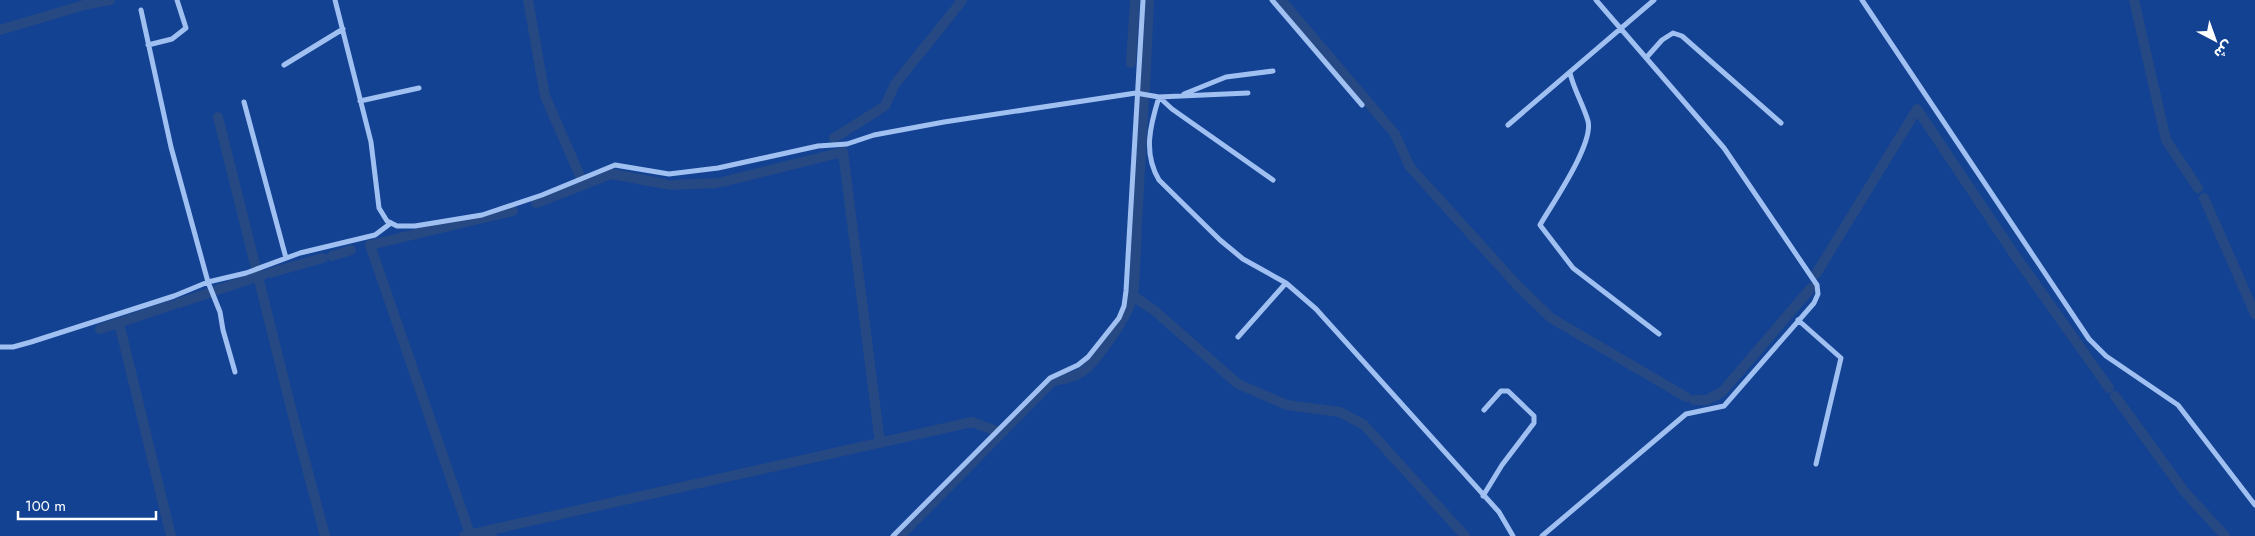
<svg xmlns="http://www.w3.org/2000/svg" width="2255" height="536" font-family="Jost,'Noto Sans Arabic',sans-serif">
<rect width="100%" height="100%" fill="#134292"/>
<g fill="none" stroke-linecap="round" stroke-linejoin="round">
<!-- canal -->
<path stroke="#264984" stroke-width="10" d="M528 0 545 96 584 185
M1281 0 1395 134 1410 167 1517 285 1551 318 1686 397
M2134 0 2166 140 2198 188
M956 8 962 0
M0 30 84 5 110 0
M1131 63 1135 0
M1145 89 1149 0
M218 117 292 412 325 536
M834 138 885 106 895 84 953 12
M606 176 612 174 665 184
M722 182 843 152 880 443
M671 185 716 183
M2204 198 2255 314
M536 203 601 178
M1137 222 1144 99
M332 256 351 250
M270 273 323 258
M1816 274 1917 109 2014 254 2109 388
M1134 288 1137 228
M217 290 263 275
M1133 296 1155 311 1238 384 1287 405 1340 412 1364 425 1465 536
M179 303 212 292
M119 323 171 536
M100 329 172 305
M2115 396 2184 491 2225 536
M1694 400H1707L1722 392 1811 288
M470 534 370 245 513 211
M464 536 490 530
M492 536 490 530 972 422 1002 433
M900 536 1053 381C1064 379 1077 377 1086 369 1100 356 1132 311 1133 293"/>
<!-- minor -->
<path stroke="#a1c0f2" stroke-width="5" d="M335 0 371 142 379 208 387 221 397 226H415L482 215 542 195 615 165 669 174 718 168 818 146 847 144 874 135 944 122 1136 93 1159 97C1150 126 1143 153 1159 180L1220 240 1243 259 1286 283 1316 309 1499 512 1513 536
M1272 0 1362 105
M1862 0 2089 339 2106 356 2178 405 2255 505
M141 10 171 147 208 282 220 312 223 330 235 372
M148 45 172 39 186 28 177 0
M1646 58 1662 40 1673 33 1682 36 1781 123
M284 65 343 29
M1570 73C1574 90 1583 104 1588 121 1594 144 1552 204 1540 225L1573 268 1659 334
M1248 93 1159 97 1172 109 1273 180
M1184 94 1226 77 1273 71
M360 101 419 88
M244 102 286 258
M1508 125 1654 0
M1798 320 1841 358 1816 464
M1238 337 1286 283
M0 347H13L31 342 174 296 208 282 246 273 300 253 375 235 391 223
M1483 496 1502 465 1534 423V416L1508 391H1501L1484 410
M893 536 1050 378 1078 365 1088 357 1119 318 1124 306 1126 291 1143 0
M1542 536 1686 414 1724 406 1814 303 1818 294 1817 285 1724 148 1596 0"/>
</g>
<!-- north arrow -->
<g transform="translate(2215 40) rotate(139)" stroke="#134292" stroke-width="4" paint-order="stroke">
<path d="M0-4L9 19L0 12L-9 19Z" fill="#ffffff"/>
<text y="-8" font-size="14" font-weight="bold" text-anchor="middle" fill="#ffffff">ش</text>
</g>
<!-- scale -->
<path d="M18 511v8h138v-8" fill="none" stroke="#ffffff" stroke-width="2.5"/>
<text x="25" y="511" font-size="15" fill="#ffffff" stroke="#134292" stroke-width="4" paint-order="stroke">100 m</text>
</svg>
